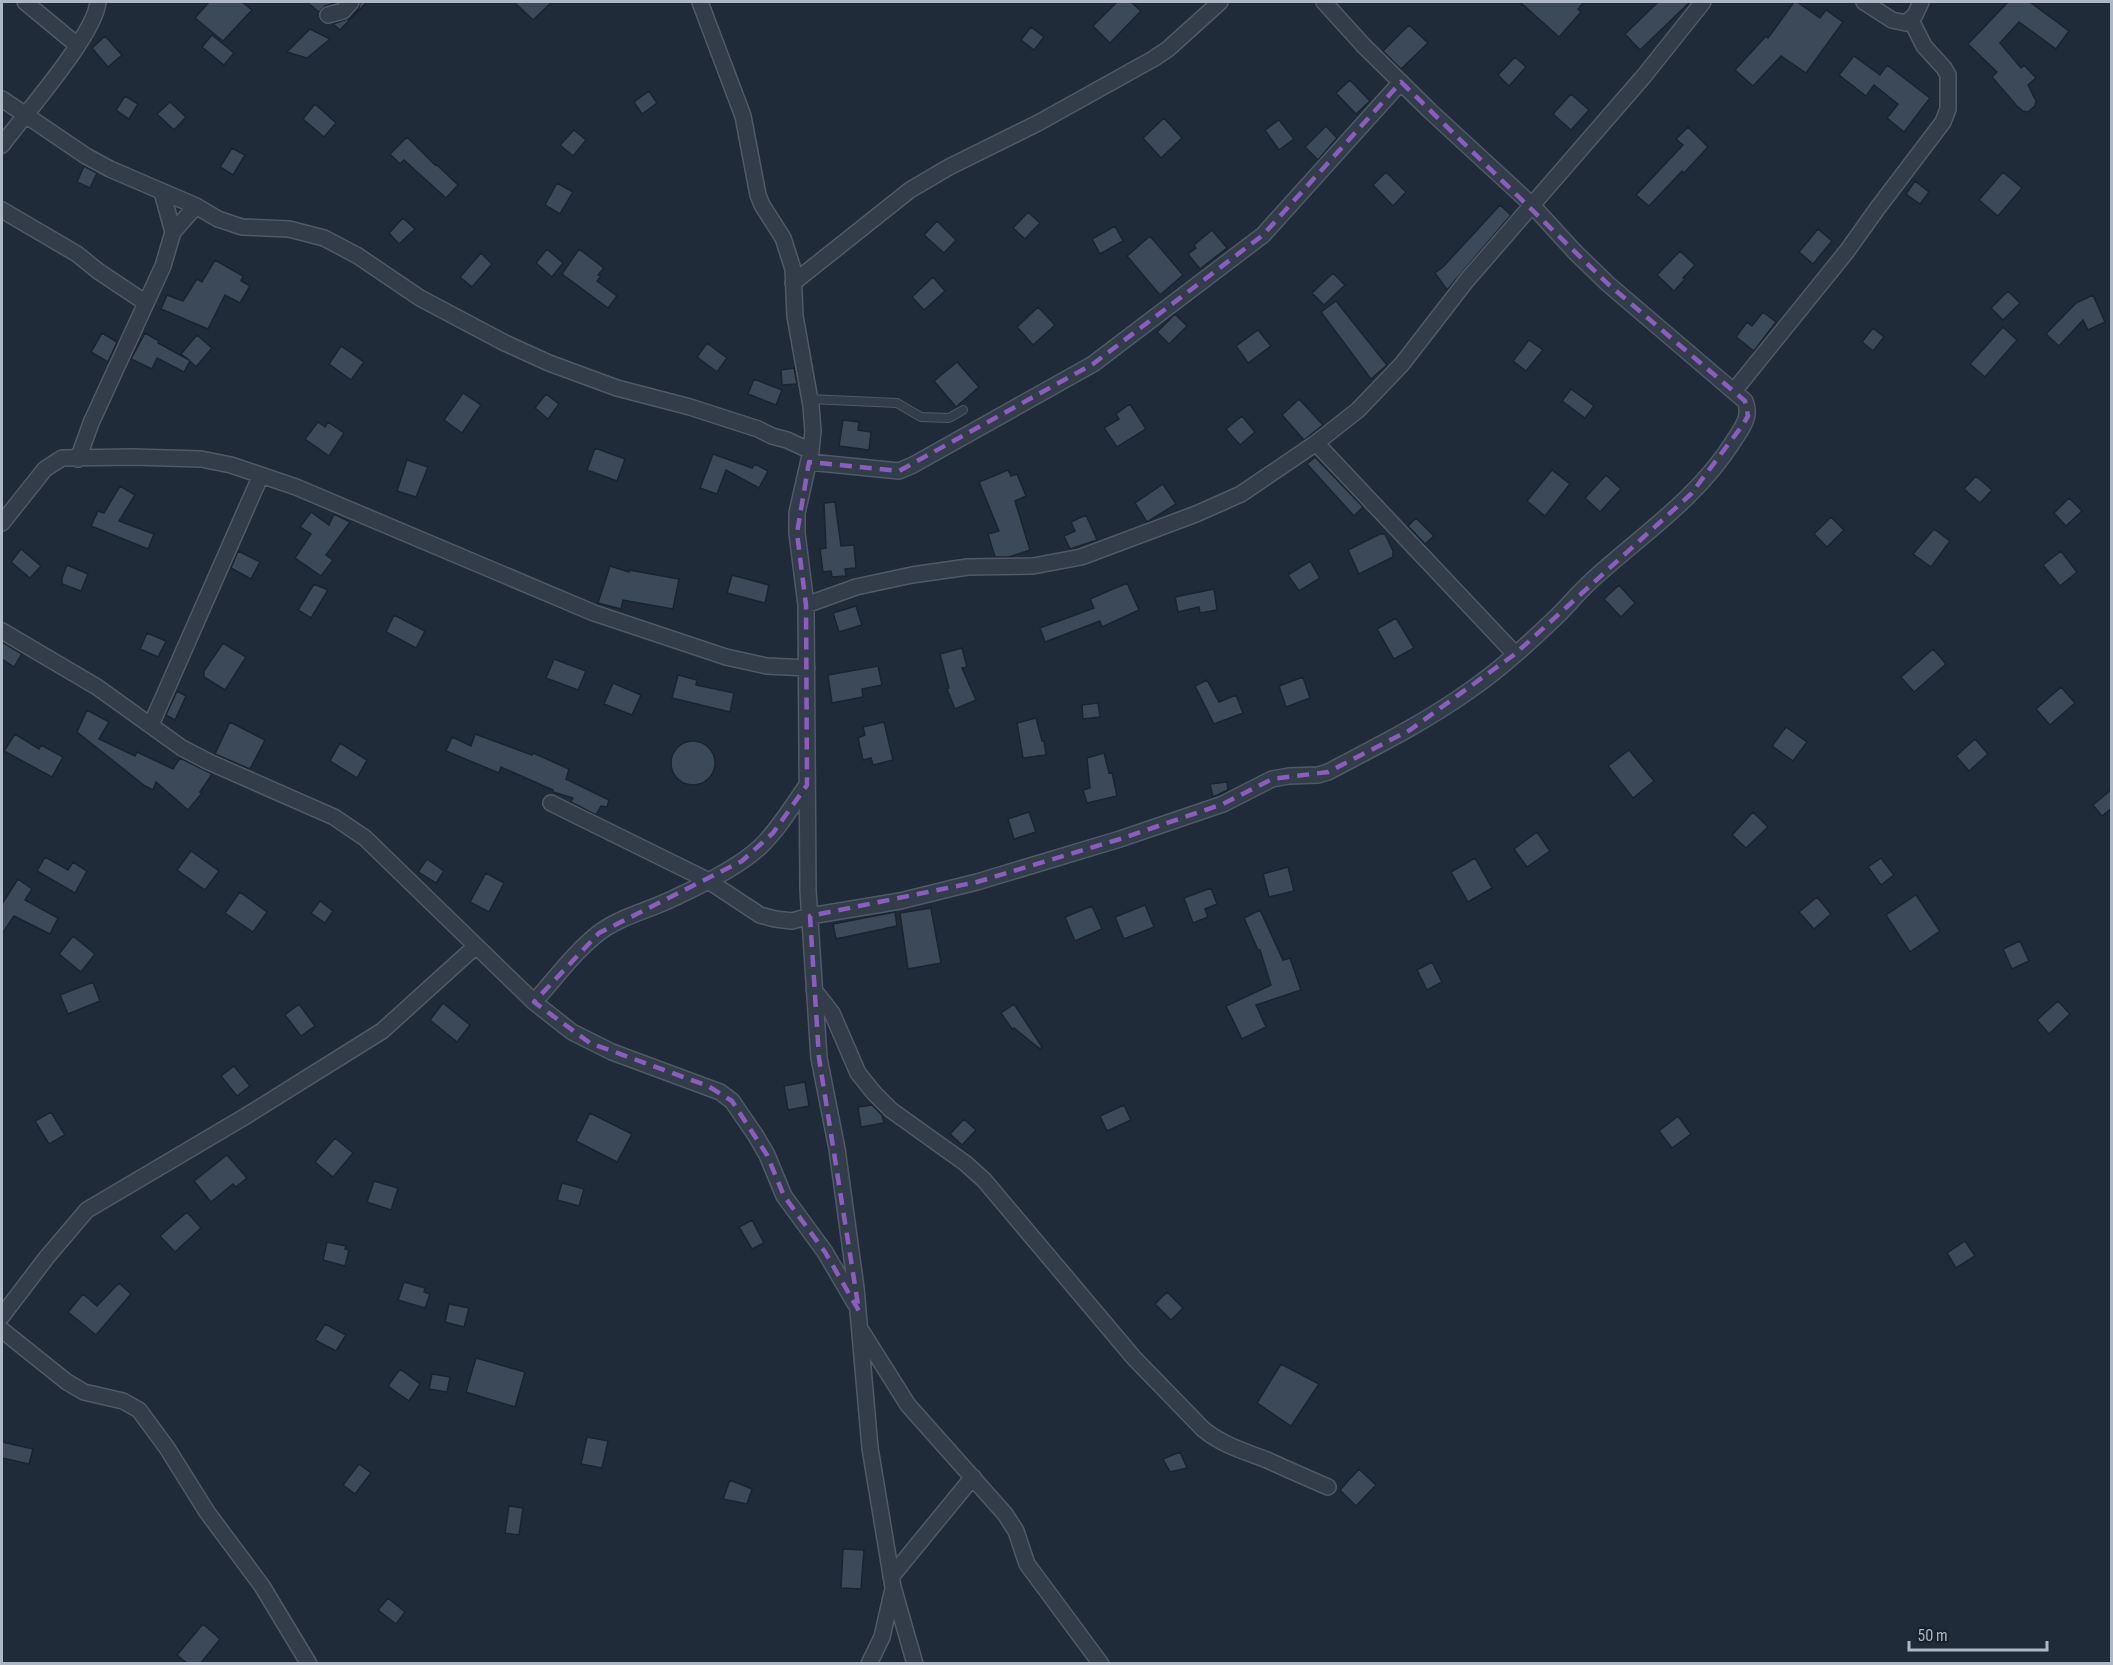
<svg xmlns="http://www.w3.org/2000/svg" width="2113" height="1665" font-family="'Sofia Sans Condensed',sans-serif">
<rect width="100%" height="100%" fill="#1f2b38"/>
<!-- building -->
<path fill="#3b4959" stroke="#1a242f" stroke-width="1.5" d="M209 2H242L252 10 223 41 195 18Z
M307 2H338L325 6 319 12Z
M360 2H367L340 30 333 24 350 18 359 8Z
M514 2H552L533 20Z
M1117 2H1131L1141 11 1110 43 1093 26Z
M1520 2H1584L1578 9 1581 12 1559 37Z
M1658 2H1690L1640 50 1625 34Z
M1794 2H1797L1820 18 1826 10 1843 22 1806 73 1781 56 1753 86 1735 70 1766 36 1768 38Z
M2008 2H2030L2069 31 2056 49 2019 22 2000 43 2021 68 2024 65 2036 78 2028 85 2036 101 2035 106 2028 112 2023 111 2017 106 1992 77 1997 72 1968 44Z
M1409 25 1428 43 1401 69 1383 51Z
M1031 27 1044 37 1034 50 1021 40Z
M310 29 330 39 307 58 287 52Z
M212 35 234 53 224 65 202 47Z
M105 36 122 55 108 67 92 48Z
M1854 56 1880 75 1887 65 1930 98 1904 132 1887 118 1898 104 1874 85 1866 96 1839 75Z
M1515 57 1526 67 1509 86 1498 75Z
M1350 80 1370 101 1356 114 1336 93Z
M649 91 657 103 642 114 634 102Z
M1571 94 1589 110 1571 130 1553 114Z
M125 96 138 104 129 119 116 110Z
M170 102 186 117 174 130 157 114Z
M315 104 336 123 324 137 303 119Z
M1164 118 1182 138 1161 158 1143 138Z
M1279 120 1294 139 1279 150 1265 130Z
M1326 126 1337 138 1318 160 1305 147Z
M1688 127 1708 147 1684 173 1682 171 1649 206 1636 195 1683 145 1676 139Z
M574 130 586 140 573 156 560 145Z
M407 137 435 165 436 164 458 185 446 198 404 160 400 164 390 154Z
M232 148 245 155 233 175 220 167Z
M84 166 97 173 90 188 77 182Z
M1386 172 1406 192 1393 206 1373 185Z
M2003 172 2022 188 1998 216 1979 200Z
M1915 181 1929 192 1920 204 1906 194Z
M557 183 573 192 560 214 545 205Z
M1500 205 1511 215 1447 290 1435 273 1443 267Z
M1028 212 1040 223 1025 239 1013 228Z
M403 218 415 229 399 244 389 233Z
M937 221 956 240 944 253 924 235Z
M1115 226 1123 241 1100 254 1092 239Z
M1818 229 1832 241 1813 264 1799 252Z
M1212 230 1227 248 1200 269 1188 254 1196 248 1194 245Z
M1150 236 1183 275 1160 295 1127 256Z
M547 249 563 263 552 277 536 263Z
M579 249 604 268 598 275 601 276 597 281 617 296 608 308 562 274Z
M1680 251 1695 265 1683 278 1685 279 1674 291 1657 275Z
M481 253 492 264 472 287 460 277Z
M215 260 243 276 241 281 250 286 240 303 225 295 208 329 161 309 167 295 183 301 197 279 202 282Z
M1333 273 1345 285 1324 305 1312 293Z
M933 277 945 291 924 310 912 297Z
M2008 291 2020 303 2003 320 1991 308Z
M2093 295 2105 322 2088 330 2083 320 2059 346 2046 334 2076 303Z
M1336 301 1387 365 1371 379 1321 312Z
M1038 307 1055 325 1033 345 1017 327Z
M1763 312 1776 322 1754 351 1736 337 1747 322 1752 326Z
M1175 314 1187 326 1169 344 1157 332Z
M2003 327 2017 340 1985 377 1970 364Z
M1873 328 1884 337 1873 351 1862 342Z
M1258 330 1271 346 1248 363 1236 346Z
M102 333 117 342 108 362 91 352Z
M145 333 159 341 158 343 189 360 181 354 197 335 212 348 196 367 190 361 184 372 157 358 152 369 131 359Z
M1529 340 1543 350 1526 371 1513 361Z
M707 343 727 358 717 372 697 357Z
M341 346 364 362 351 380 329 364Z
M957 362 979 387 956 407 934 381Z
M794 368 797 384 782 385 781 370Z
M754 379 782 390 776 405 748 394Z
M1571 389 1594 406 1585 418 1562 401Z
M463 393 481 405 462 433 444 420Z
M546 394 559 404 548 419 535 408Z
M1299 399 1323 425 1304 440 1282 415Z
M1130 404 1146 429 1117 447 1104 428 1119 419 1116 414Z
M1242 416 1255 432 1240 445 1226 429Z
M843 420 859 422 858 430 871 432 869 450 839 446Z
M318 422 325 427 328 422 344 433 329 456 305 439Z
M595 448 625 459 617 481 587 470Z
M713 454 752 468 755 464 768 471 759 488 726 470 717 494 700 488Z
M1315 457 1363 507 1354 516 1307 464Z
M407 460 428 467 416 497 397 491Z
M1008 470 1011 476 1017 474 1026 496 1015 501 1030 550 1009 557H995L988 534 999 531 979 482Z
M1552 470 1570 484 1545 516 1527 501Z
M1606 475 1621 489 1600 512 1585 498Z
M1976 476 1992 490 1980 503 1964 489Z
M1163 484 1176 504 1147 522 1135 503Z
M120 486 135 495 119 521 154 534 148 549 91 526 98 511 104 513Z
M2069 498 2082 511 2066 526 2054 513Z
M835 502 841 546 854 545 856 568 845 569 846 576 832 577 831 571 823 572 820 549 826 548 824 503Z
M311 512 329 525 334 514 350 522 326 555 333 560 321 576 295 558 311 534 300 527Z
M1086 515 1097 540 1070 549 1064 536 1075 531 1071 522Z
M1831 517 1844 530 1827 547 1814 534Z
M1416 518 1434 536 1425 544 1408 526Z
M1934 529 1950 541 1931 567 1913 554Z
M1380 534H1385L1393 551V557L1359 574 1348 550Z
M21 549 41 566 30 578 11 562Z
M238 551 260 562 251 579 231 568Z
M2061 551 2077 572 2060 586 2043 565Z
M1310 561 1320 578 1299 591 1288 575Z
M67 565 88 574 81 591 62 584V578Z
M610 566 629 572V570L679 579 673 609 623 600 621 609 598 603Z
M732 575 769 585 765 603 727 593Z
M1127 583 1139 610 1102 627 1100 621 1045 642 1040 628 1094 608 1090 599Z
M314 584 328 590 311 618 298 610Z
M1619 585 1635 603 1621 617 1604 599Z
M1214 589 1217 610 1200 613 1199 607 1178 612 1175 597Z
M856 606 862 625 839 632 833 613Z
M394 615 425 631 416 648 386 632Z
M1396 618 1414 648 1394 659 1377 629Z
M147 633 166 641 158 657 140 649Z
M2 642 22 654 14 667 2 659Z
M223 643 246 657 225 690 204 677V671Z
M962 648 967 667 962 668 976 700 955 709 947 689 949 688 940 654Z
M1933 649 1946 664 1914 692 1901 677Z
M554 659 586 671 578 690 546 678Z
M878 666 882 685 862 689 863 697 832 703 828 675Z
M678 675 697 680 696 685 734 693 730 712 672 698Z
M1303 677 1310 698 1286 707 1279 686Z
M1207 680 1219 702 1236 695 1243 713 1214 724 1195 686Z
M613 683 641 695 632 715 604 704Z
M2061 687 2075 703 2050 725 2036 709Z
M177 691 186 696 175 720 166 715Z
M1098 703 1100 717 1083 719 1082 705Z
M87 710 109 722 99 739 135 756 137 752 173 769 180 758 212 774 200 792 202 793 188 810 156 782 153 790 145 786 77 732Z
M1036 718 1042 741H1044L1046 755 1023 758 1017 723Z
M230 722 265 740 250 769 215 754Z
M884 722 893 760 873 765 871 758 863 760 858 738 865 735 863 727Z
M1786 727 1807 742 1793 761 1772 746Z
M15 734 39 749 41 745 63 757 52 777 4 751Z
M475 734 532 755 533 753 569 769 566 779 609 800 607 807 601 806 596 815 571 802 573 798 553 792V790L501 767 499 773 446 751 452 737 471 746Z
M1975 739 1988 754 1969 771 1956 756Z
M671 763a22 22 0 1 1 44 0a22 22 0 1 1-44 0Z
M340 743 367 760 357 778 330 761Z
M1629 750 1654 781 1633 798 1608 766Z
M1104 753 1109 773 1112 772 1117 796 1087 803 1083 790 1090 788 1087 758Z
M1227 782 1228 790 1213 797 1210 784Z
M2112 789V808L2102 816 2093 805Z
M1029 812 1036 832 1014 839 1008 819Z
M1753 812 1768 827 1746 848 1732 835Z
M1537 832 1550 851 1527 867 1514 849Z
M191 851 219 871 205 890 177 870Z
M45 857 68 870 73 862 87 871 75 893 37 871Z
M1475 858 1492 888 1468 902 1451 872Z
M1881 858 1894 875 1881 885 1868 867Z
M427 859 444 871 436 883 418 872Z
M1288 867 1294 891 1269 897 1263 874Z
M486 873 504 883 489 912 470 902Z
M18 879 32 889 25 900 58 918 50 934 14 916 2 934V904Z
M1211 888 1217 904 1205 909 1208 917 1193 923 1184 898Z
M240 892 267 912 253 932 225 913Z
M1916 895 1940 931 1910 952 1886 915Z
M1817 897 1831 914 1814 929 1799 912Z
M320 901 333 911 325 923 311 913Z
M1145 905 1154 927 1124 939 1115 917Z
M1092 906 1102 929 1075 941 1065 917Z
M931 908 941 963 908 969 900 913Z
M1260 910 1283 960 1290 958 1301 990 1256 1005 1266 1027 1242 1039 1226 1006 1271 985 1260 950H1258L1244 918Z
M895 912 897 926 836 939 833 924Z
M73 936 95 954 81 972 59 954Z
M2020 941 2029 961 2012 969 2003 949Z
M1432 962 1442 982 1427 990 1417 970Z
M93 982 100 1001 68 1014 60 995Z
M2058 1001 2070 1014 2049 1034 2037 1020Z
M443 1003 470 1025 457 1042 430 1020Z
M299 1004 315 1026 301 1036 285 1015Z
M1014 1004 1042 1047 1040 1049 1014 1028 1012 1029 1001 1013Z
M234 1066 250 1086 237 1096 221 1076Z
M805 1082 809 1106 788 1110 784 1086Z
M872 1105 882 1115 884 1123 861 1127 858 1107Z
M1124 1105 1131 1120 1107 1131 1100 1116Z
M51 1112 65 1135 49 1144 35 1121Z
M590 1113 632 1134 617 1162 576 1141Z
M1678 1116 1691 1134 1672 1148 1659 1131Z
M964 1119 976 1130 962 1145 950 1134Z
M335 1138 353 1153 333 1177 315 1162Z
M227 1155 247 1178 236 1187 233 1184 211 1202 194 1181Z
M374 1181 398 1188 391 1210 367 1202Z
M562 1183 584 1189 579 1206 557 1200Z
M187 1212 201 1228 175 1252 160 1236Z
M752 1220 764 1243 752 1249 739 1227Z
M1965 1241 1975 1256 1956 1268 1947 1253Z
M327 1242 346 1246 345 1249 349 1250 345 1266 323 1260Z
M404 1282 425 1288 424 1292 430 1294 425 1308 398 1300Z
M119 1283 131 1294 96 1335 68 1312 83 1294 97 1306Z
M1167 1292 1183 1308 1171 1320 1155 1304Z
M449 1304 469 1308 464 1327 445 1322Z
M325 1324 346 1335 336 1351 315 1340Z
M476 1358 525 1372 515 1407 466 1392Z
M1281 1364 1319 1384 1291 1426 1257 1403Z
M400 1369 420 1384 409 1401 388 1386Z
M432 1374 450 1377 447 1392 429 1389Z
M587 1437 608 1441 602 1468 581 1464Z
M2 1442 33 1449 29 1464 2 1458Z
M1180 1452 1187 1468 1170 1472 1163 1459Z
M359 1464 371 1473 355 1494 343 1485Z
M1359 1469 1376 1485 1356 1506 1340 1490Z
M730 1480 752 1489 747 1504 723 1499Z
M509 1506 523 1508 519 1535 505 1533Z
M843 1549 864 1550 861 1589 841 1588Z
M388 1598 405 1612 396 1624 378 1610Z
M203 1624 220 1639 200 1664H188L177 1655Z"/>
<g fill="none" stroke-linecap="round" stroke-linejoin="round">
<!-- service casing -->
<g stroke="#505a67" stroke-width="10">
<path id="service" d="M809 399 897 403 921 417 949 418 963 410"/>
</g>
<!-- minor casing -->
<g stroke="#505a67" stroke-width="18">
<path id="minor" d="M25 2 77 45
M700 2 743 116 758 195 762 205 783 238 793 269 795 316 811 406 813 431 811 451 797 513V533L806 605 808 890 819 1058 837 1149 856 1288 870 1448 893 1587 915 1664
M1864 2 1892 20 1906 23 1915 15 1921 2
M328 15 343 11 351 2
M2 99 86 156 110 169 196 206 218 219 242 227 289 229 324 238 358 256 420 298 505 343 549 363 617 388 690 407 758 429 772 436 787 440 811 451
M2 145C24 115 95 35 98 2
M162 192 173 232
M2 210 77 254 98 271 146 303
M793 283 910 190 949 167 1038 123 1153 59 1168 49 1220 2
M1734 391 1847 251 1877 209 1943 122 1948 109V75L1944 68 1924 46 1911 20
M1316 443 1515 654
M78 459 91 423 163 266 173 232 196 206
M809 462 899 471 913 465 1093 364 1263 235 1401 82
M2 523 45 469 62 458 133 457 201 459 231 465 296 487 594 613 726 657 767 666 807 668
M806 605 856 587 912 575 968 567 1033 566 1081 557 1196 514 1241 494 1316 443 1358 410 1402 364 1467 280 1644 76 1703 2
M2 631 97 687 182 748 209 762 334 817 365 838 534 1002 572 1032 612 1052 720 1092 732 1101 756 1136 767 1155 784 1196 825 1252 856 1305
M151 725 261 475
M551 803 707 880 760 915 775 919 792 921 810 916 900 901 977 882 1120 839 1223 804 1272 779 1289 776 1318 775 1328 772C1375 747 1422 724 1466 693 1497 672 1526 646 1553 620 1566 608 1577 594 1591 581 1640 536 1696 500 1733 442 1741 429 1752 417 1745 401L1608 284 1575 252 1532 205 1430 111 1364 46 1324 2
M814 990 832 1013 858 1073 874 1093 891 1110 965 1163 984 1180 1134 1358 1203 1429C1222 1445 1244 1451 1267 1460 1287 1469 1307 1478 1328 1487
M534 1002C555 979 575 951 600 932 622 916 650 910 674 898 700 886 740 866 760 847 779 829 792 806 807 785
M2 1316 47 1257 87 1210 246 1116 382 1031 476 946
M2 1330 67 1382 84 1392 123 1401 139 1410 167 1448 207 1512 262 1586 309 1664
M862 1332 908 1405 1005 1514 1016 1531 1027 1564 1101 1664
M891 1577 973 1477
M869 1664 882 1637 892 1593"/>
</g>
<!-- service -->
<use href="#service" stroke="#323d49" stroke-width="8"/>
<!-- minor -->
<use href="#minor" stroke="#323d49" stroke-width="15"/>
</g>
<!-- marked area -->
<path fill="none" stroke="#8c5dc1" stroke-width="4.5" stroke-dasharray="12 8" stroke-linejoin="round" d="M1401 82 1608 284 1745 401 1748 416 1742 426 1691 494 1515 654 1410 730 1328 772 1272 779 1223 804 1120 839 977 882 810 916 819 1058 859 1311 825 1252 784 1196 767 1155 732 1101 708 1086 590 1043 534 1002 599 933 742 861 773 833 807 785 806 605 797 533 809 462 899 471 1093 364 1263 235Z"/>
<!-- border -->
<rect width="2113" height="1665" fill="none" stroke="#adb7c6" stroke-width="6"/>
<!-- scale -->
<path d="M1909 1641v9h138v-9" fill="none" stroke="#adb7c6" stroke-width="3"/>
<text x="1918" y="1641" font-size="18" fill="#adb7c6" stroke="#18222d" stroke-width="4.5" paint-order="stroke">50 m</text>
</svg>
